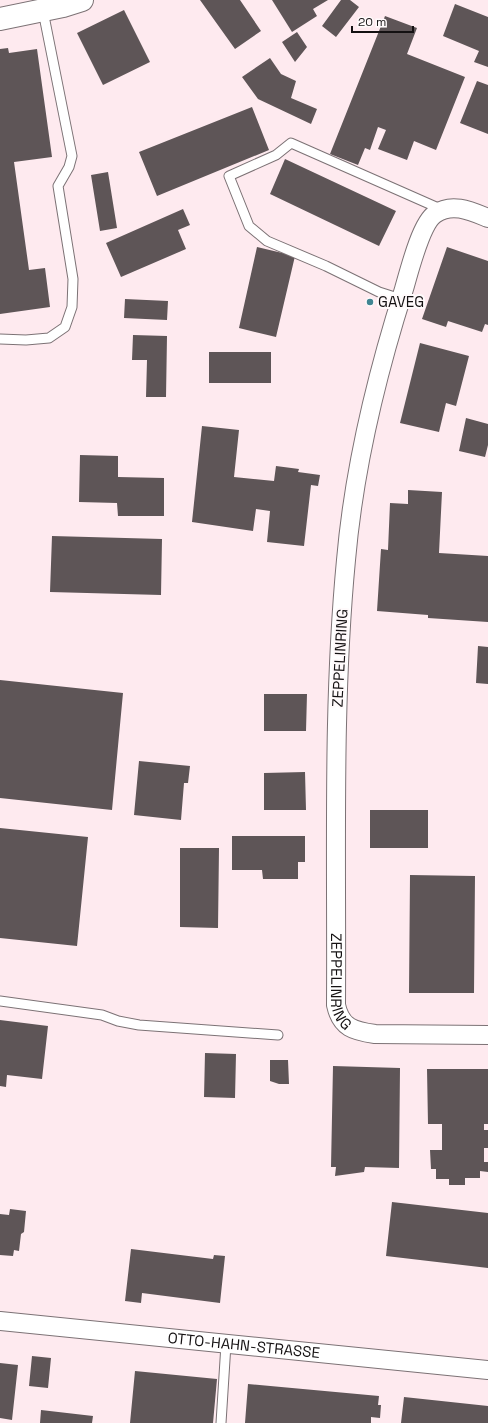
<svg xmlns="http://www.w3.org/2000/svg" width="488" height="1423" font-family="'Space Grotesk',sans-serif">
<rect width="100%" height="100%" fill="#fffafb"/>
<!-- built -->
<path fill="#feeaef" d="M0 0H488V1423H0Z"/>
<!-- building -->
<path fill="#5e5557" d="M200 0H240L261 31 235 49Z
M272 0H328L313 9 317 16 292 32Z
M341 0H350L359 7 336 37 322 26Z
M455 4 488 17V67L474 62 479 51 443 36Z
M124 10 150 62 103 85 77 33Z
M385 16 417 28 407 54 465 77 436 150 414 141 407 160 378 149 386 130 378 127 370 150 365 148 358 165 330 154Z
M297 32 307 47 295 62 282 42Z
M8 48 9 53 37 49 52 157 14 162 29 270 45 268 50 307 0 314V49Z
M270 58 281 74 296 81 291 98 317 109 311 124 258 99 242 77Z
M477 81 488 85V134L460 123Z
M252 107 269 150 157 196 139 152Z
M285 159 396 211 379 246 270 194Z
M108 172 117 228 100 231 91 175Z
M183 209 190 225 178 230 186 249 121 277 106 243Z
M257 247 295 256 276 337 239 328Z
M447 247 488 261V325L485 324 482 332 448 321 446 327 422 319Z
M125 299 168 301 167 320 124 318Z
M133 335 167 336 166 397H146L147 360H132Z
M420 343 469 356 456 406 446 403 439 432 400 423Z
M209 352H271V383H209Z
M466 418 488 424V445L485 457 459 451Z
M202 426 239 430 234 477 274 481 276 466 299 469 298 472 320 475 318 486 311 485 304 546 267 542 270 511 256 509 253 531 192 522Z
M80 455 118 456V477L164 478V516H118L117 503 79 502Z
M408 490 442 492 439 553 488 556V622L428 618V615L377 611 381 549 388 550 390 503 408 504Z
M52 536 162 539 161 595 50 592Z
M478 646 488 647V684L476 683Z
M0 680 123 693 112 810 0 798Z
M264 694H307L306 731H264Z
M139 761 190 766 188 783H184L181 820 134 815Z
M305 772 306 810H264V773Z
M370 810H428V848H370Z
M0 828 88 837 77 946 0 938Z
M232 836H305V862H298V879H263L262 870H232Z
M180 848H219L218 928 180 927Z
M410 875 475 876 474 993H409Z
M0 1020 48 1026 42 1079 7 1075 6 1087 0 1086Z
M205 1053 236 1054 235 1098 204 1097Z
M270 1060H288L289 1084H279L270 1081Z
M333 1066 400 1068 399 1168 365 1167 364 1172 335 1176 336 1167H331Z
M427 1069H488V1124H484V1130H488V1148H484V1162H488V1172L480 1171V1178H465V1185H449V1179H436V1169H431L430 1150H442V1124H428Z
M392 1202 488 1213V1268L386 1256Z
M10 1209 26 1211 24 1232 21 1234 19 1251 14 1250 13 1256 0 1255V1214L9 1215Z
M131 1249 213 1259 214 1255 225 1256 220 1303 142 1293 141 1303 125 1301Z
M32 1356 51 1358 48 1388 29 1386Z
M0 1363 18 1365 12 1420 0 1418Z
M135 1371 217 1379 213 1423H130Z
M248 1384 379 1396 378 1405H381L380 1418 371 1417V1423H245Z
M404 1397 488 1406V1423H401Z
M41 1410 93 1416 92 1423H40Z"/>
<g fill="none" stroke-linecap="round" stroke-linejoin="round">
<!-- lane casing -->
<g stroke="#7c7275" stroke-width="11">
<path id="lane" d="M401 299 379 292 326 266 267 241 249 226 229 176 276 155 291 143 443 210
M0 339 26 340 49 338 65 327 72 307 73 279 58 186 69 167 72 156 43 11
M0 1001 102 1015 118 1021 139 1025 278 1035
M221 1423 226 1344"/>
</g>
<!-- street casing -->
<g stroke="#7c7275" stroke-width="20">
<g id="street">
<path id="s1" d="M488 218C471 211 452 202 435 214 421 223 409 272 404 289 376 377 354 468 346 560 332 707 337 857 336 1005 341 1028 354 1031 375 1034L488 1035"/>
<path id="s2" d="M0 1321 488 1370"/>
</g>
</g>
<!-- secondary casing -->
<g stroke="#7c7275" stroke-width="24">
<path id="secondary" d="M0 19 63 6 82 0"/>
</g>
<!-- lane -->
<use href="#lane" stroke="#fff" stroke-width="9"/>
<!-- street -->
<use href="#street" stroke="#fff" stroke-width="18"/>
<!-- secondary -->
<use href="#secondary" stroke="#fff" stroke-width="22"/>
</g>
<!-- markers -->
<circle fill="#408592" stroke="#fffafb" stroke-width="1.5" cx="370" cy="302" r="4"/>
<g text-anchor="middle" stroke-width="4" stroke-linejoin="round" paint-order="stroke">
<!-- poi labels -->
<g font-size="15" fill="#141112" stroke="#fffafb" text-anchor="start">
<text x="378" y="307">GAVEG</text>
</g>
<!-- street labels -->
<g font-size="15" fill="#141112" stroke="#fffafb">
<text transform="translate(340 658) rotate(-87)" y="5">ZEPPELINRING</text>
<text dy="5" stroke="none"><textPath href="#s1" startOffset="838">ZEPPELINRING</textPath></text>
<text dy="5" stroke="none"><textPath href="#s2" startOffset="245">OTTO-HAHN-STRASSE</textPath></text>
</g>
</g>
<!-- scale -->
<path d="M352 26v6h61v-6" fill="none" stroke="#141112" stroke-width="2"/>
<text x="358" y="26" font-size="12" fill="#141112" stroke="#fffafb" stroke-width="3" paint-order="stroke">20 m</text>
</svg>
